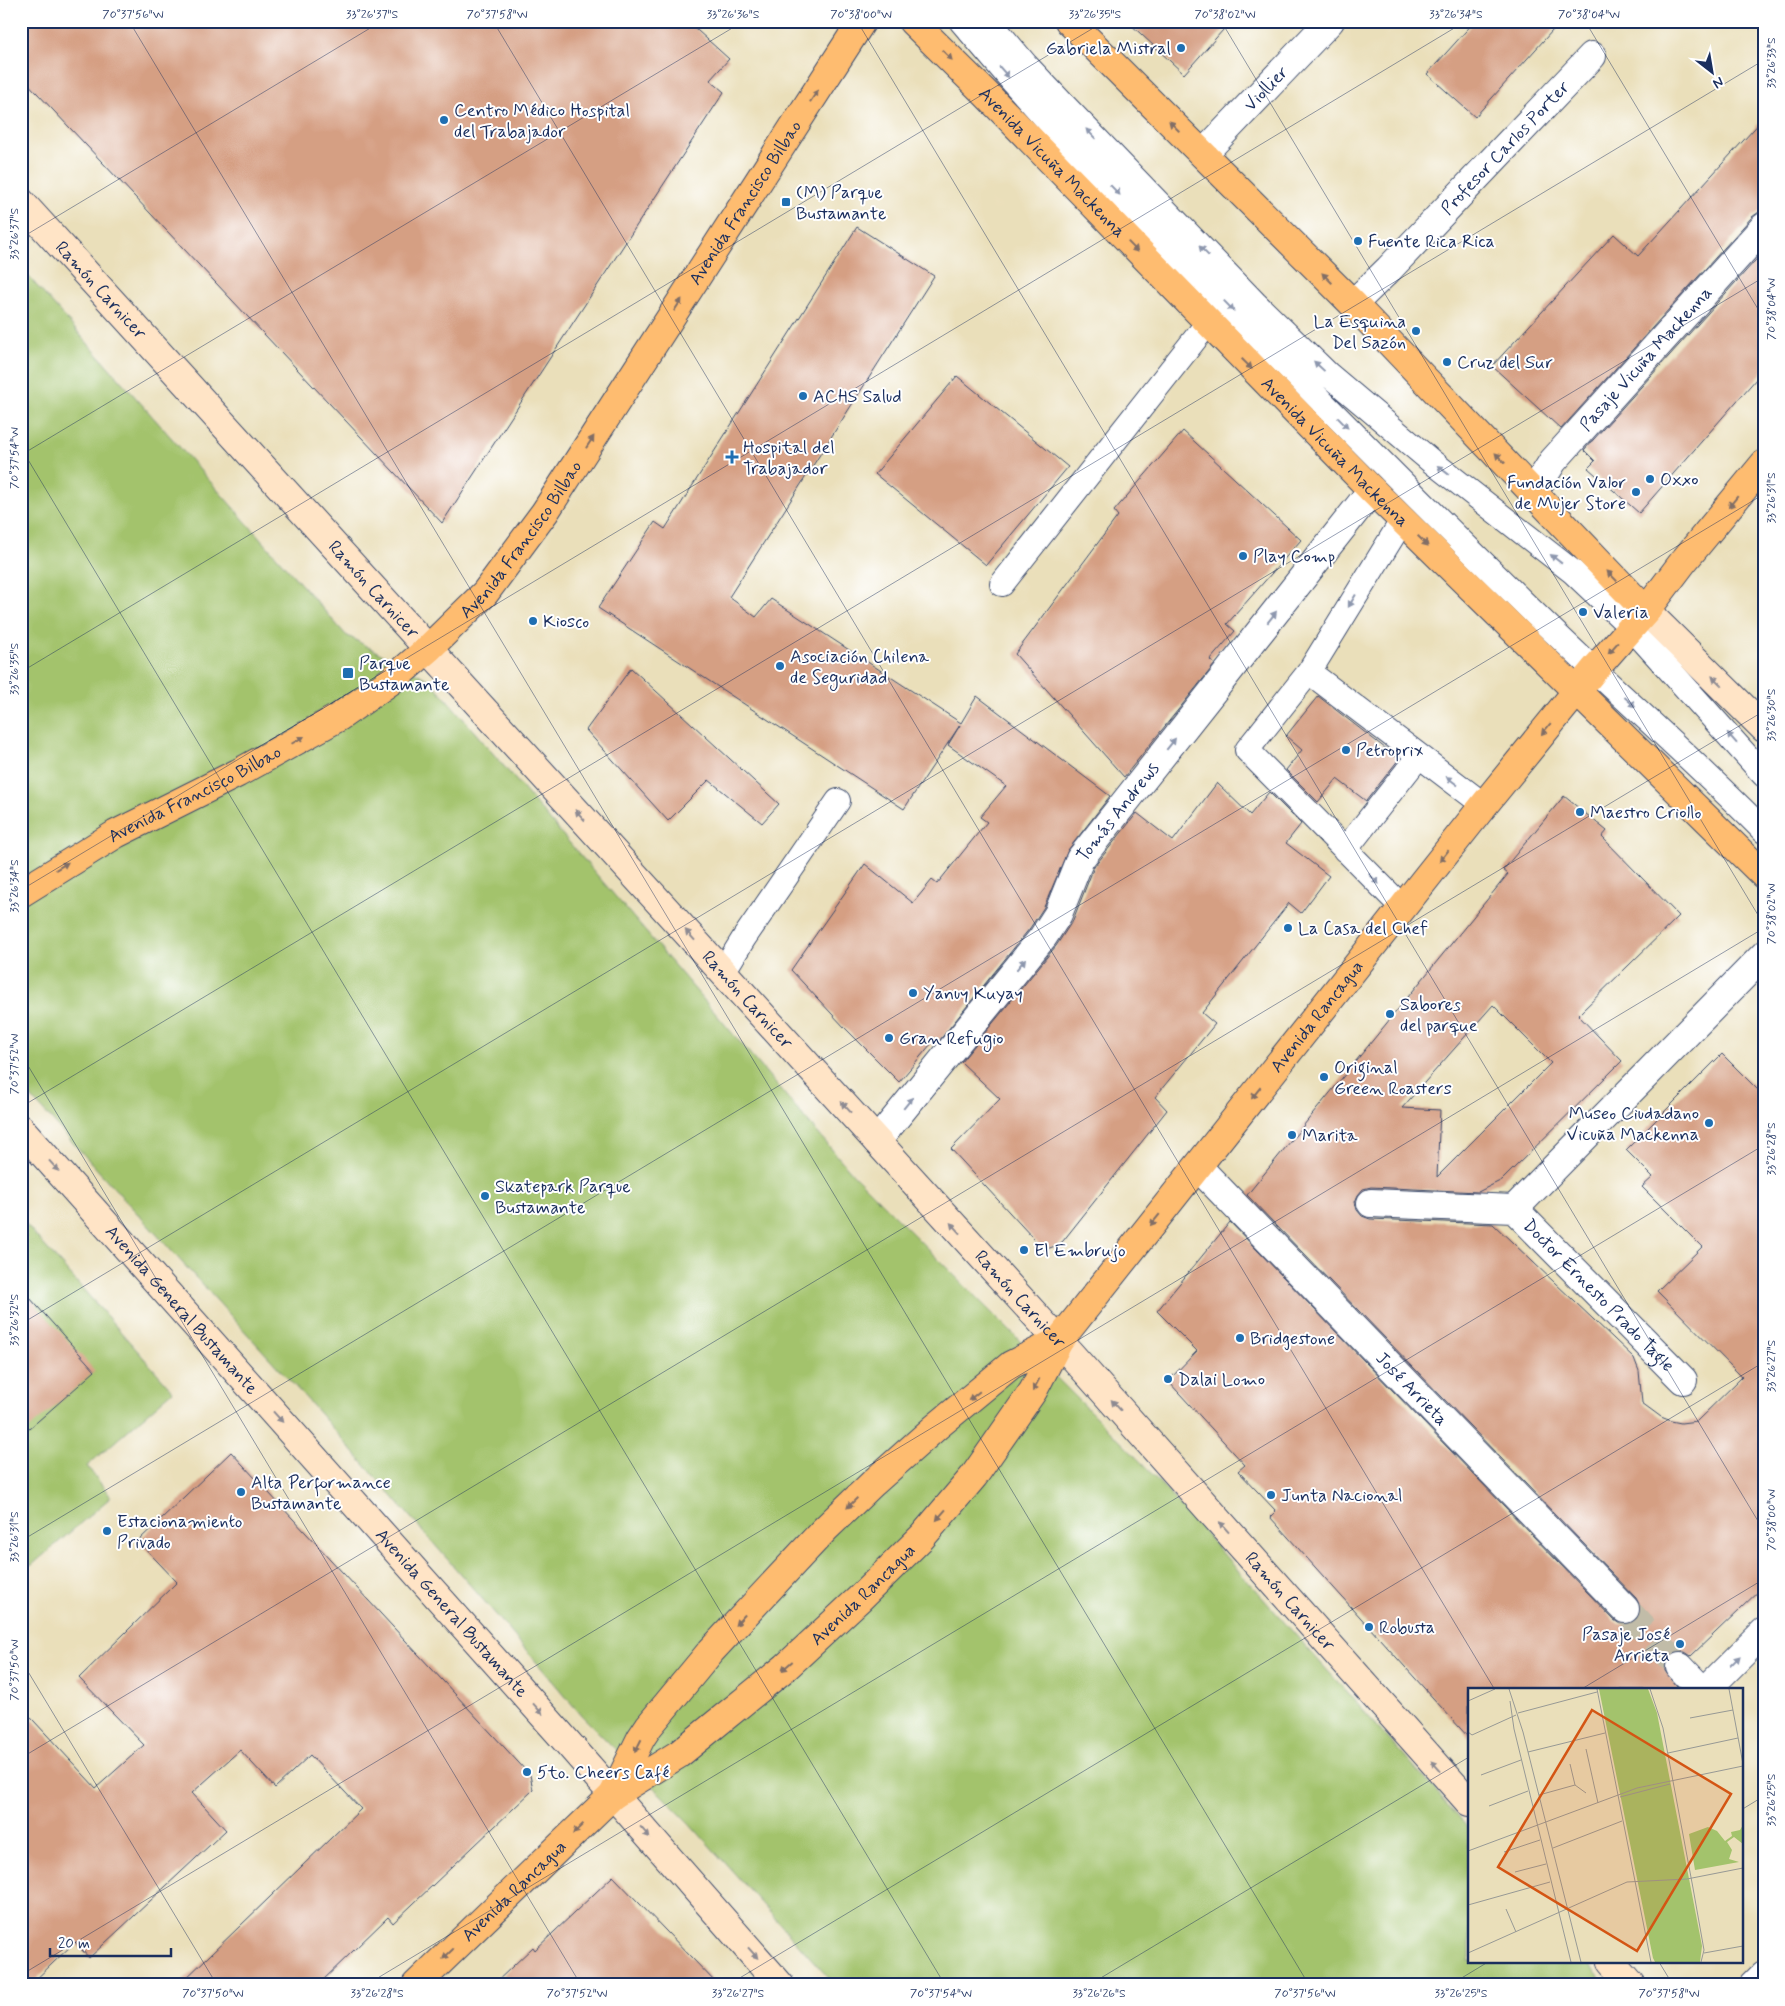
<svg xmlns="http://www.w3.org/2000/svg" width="1785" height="2006" font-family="Mynerve,sans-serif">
<rect width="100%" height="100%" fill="#fff"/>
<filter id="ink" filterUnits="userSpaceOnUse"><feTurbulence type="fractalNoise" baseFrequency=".02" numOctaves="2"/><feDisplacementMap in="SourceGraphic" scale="10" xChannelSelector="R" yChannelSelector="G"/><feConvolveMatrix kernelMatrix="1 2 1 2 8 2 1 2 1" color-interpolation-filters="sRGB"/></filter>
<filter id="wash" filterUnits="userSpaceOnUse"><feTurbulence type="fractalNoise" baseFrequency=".0096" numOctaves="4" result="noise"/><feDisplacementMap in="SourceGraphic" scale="20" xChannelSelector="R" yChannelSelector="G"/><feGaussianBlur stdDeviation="1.12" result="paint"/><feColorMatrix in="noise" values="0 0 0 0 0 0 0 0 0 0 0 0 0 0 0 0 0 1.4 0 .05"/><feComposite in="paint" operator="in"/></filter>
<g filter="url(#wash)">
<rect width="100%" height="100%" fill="#eadfba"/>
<!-- green -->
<path fill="#a3c36c" stroke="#5f7965" d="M21 268 346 635 431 681 852 1173 1143 1464 1469 1829V1962H1586L1606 1985H835L690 1824 582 1716 498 1617 314 1407 21 1086Z
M21 1219 173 1391 87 1466 111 1497 32 1565 21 1567Z"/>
<g id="blocks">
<!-- building -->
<path fill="#d59f83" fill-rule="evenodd" d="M21 21H687L729 59 710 80 724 92 442 523 21 76Z
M1127 21H1231L1184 74Z
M1475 21H1561L1475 117 1427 74Z
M1764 118V212H1759L1752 217 1561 429 1492 366 1614 234 1638 256Z
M857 227 934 276 729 597 756 617 771 599 961 723 977 696 1110 796 1068 850 1044 907 1030 928 939 1041 936 1038 899 1082 845 1028 791 970 865 864 913 903 932 880 937 884 987 822 980 817 1006 786 948 745 960 725 904 809 598 608 655 522 665 529Z
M1764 251V370L1639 513 1588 468 1595 461 1584 450Z
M957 376 1068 467 986 565 875 474Z
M1183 431 1301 540 1227 624 1235 631 1210 660 1215 664 1124 777 1015 654 1118 516 1114 511Z
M631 668 779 804 762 823 709 780 668 821 586 730Z
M1318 696 1399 759 1366 801 1337 779 1318 802 1286 770 1302 750 1286 736Z
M1217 783 1250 815 1269 792 1301 824 1286 843 1329 876 1301 913 1289 903 1202 1013 1215 1024 1155 1097 1167 1110 1063 1241 1058 1245 1044 1250 951 1149 1000 1099 961 1062 1056 946 1073 920 1094 867 1137 813 1173 841Z
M1564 796 1607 831 1602 837 1679 916 1578 1015 1622 1061 1502 1180 1478 1192 1371 1187 1363 1189 1358 1195 1355 1202 1357 1210 1362 1216 1370 1219 1493 1224 1634 1358 1639 1371 1642 1403 1661 1417 1671 1421 1681 1423 1697 1421 1742 1377 1657 1291 1702 1247 1642 1187 1653 1177 1626 1150 1722 1054 1764 1096V1586L1691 1656 1685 1652H1677L1669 1656 1665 1663V1671L1680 1690H1469V1738L1270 1517 1276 1511 1238 1471 1245 1465 1168 1381 1197 1351 1157 1311 1230 1222 1614 1620 1620 1624H1628L1636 1620 1640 1614V1606L1636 1598 1247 1195 1508 874 1503 870ZM1493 1005 1551 1063 1437 1177 1440 1110 1402 1108Z
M21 1288 95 1371 21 1436Z
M231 1452 530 1775 533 1790 393 1923 388 1917 318 1985H179L361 1809 310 1755 275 1788 240 1750 192 1793 226 1830 89 1958 75 1942 30 1985H21V1707L96 1788 144 1745 79 1678 177 1582 138 1541Z
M613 1876 718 1985H493L533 1947 535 1950Z"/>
</g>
</g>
<g filter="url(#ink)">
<use href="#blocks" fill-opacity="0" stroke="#3a496c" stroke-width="1"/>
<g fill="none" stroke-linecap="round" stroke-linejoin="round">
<!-- street-tunnel -->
<path stroke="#c1bca8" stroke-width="28" stroke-dasharray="28 14" stroke-linecap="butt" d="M1625 1609 1680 1667"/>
<!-- lane casing -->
<g stroke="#3a496c" stroke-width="26">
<path id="lane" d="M961 21 1014 83 1059 133C1213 290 1365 448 1522 601 1601 679 1686 752 1764 831
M989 21 1026 65 1060 101 1255 303 1329 375 1431 461 1573 572 1631 627 1764 775
M1402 521 1309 672 1247 750 1403 908
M1002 584 1207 324
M1309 672 1484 805
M1345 850 1419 756
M723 972 744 938 838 801
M1751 1985 1764 1972"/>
</g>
<!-- street casing -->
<g stroke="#3a496c" stroke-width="30">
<g id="street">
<path id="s1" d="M1203 154 1330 21"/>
<path id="s2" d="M1353 304 1389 269 1592 56"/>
<path id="s3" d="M1533 493 1553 461 1764 227"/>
<path id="s4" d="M877 1141 1043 937 1058 914 1080 859 1372 490"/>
<path id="s5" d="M1198 1167 1625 1609"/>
<path id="s6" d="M1371 1203 1514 1209 1683 1380"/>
<path d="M1514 1209 1764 955"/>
<path d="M1680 1667 1702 1690"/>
<path d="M1706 1690 1764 1632"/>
</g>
</g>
<!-- secondary casing -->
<g stroke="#3a496c" stroke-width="30">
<g id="secondary">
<path id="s7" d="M21 202 1059 1341 1469 1802"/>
<path d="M1646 611 1764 728"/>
<path id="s8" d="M21 1129 560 1734 780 1985"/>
<path d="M1611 1962 1631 1985"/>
</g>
</g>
<!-- primary casing -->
<g stroke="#3a496c" stroke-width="30">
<g id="primary">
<path id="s9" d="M912 21 986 94 1372 490 1764 875"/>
<path d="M1069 21 1353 304 1646 611"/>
<path id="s10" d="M21 893 116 834 238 773 339 717 392 680 428 649 485 593 545 512 862 21"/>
<path d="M613 1795 641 1738 649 1726 711 1651 825 1529 873 1483 936 1427 1011 1365 1059 1341"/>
<path id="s11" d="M416 1985 613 1795 679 1754 786 1667 859 1599 922 1537 974 1476 1033 1391 1059 1341 1484 805 1594 670 1646 611 1683 562 1764 464"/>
</g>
</g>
<!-- lane -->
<use href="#lane" stroke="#fff" stroke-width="24"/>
<!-- street -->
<use href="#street" stroke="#fff" stroke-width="28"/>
<!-- secondary -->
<use href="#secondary" stroke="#ffe4c6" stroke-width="28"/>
<!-- primary -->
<use href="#primary" stroke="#febc70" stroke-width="28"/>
</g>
<!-- one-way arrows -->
<defs><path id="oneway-solid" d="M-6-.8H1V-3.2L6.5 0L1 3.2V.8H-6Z" transform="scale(1.25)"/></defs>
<g fill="#816e66">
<use href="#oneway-solid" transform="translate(947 55) rotate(45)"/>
<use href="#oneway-solid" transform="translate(814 96) rotate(-57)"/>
<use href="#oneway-solid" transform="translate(1174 126) rotate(-135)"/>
<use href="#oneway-solid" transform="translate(1133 247) rotate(46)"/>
<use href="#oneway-solid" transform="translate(1327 278) rotate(-135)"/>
<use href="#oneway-solid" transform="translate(678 305) rotate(-57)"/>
<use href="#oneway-solid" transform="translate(1247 364) rotate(45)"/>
<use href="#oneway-solid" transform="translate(590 442) rotate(-57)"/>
<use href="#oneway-solid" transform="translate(1500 458) rotate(-134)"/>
<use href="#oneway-solid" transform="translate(1733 502) rotate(129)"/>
<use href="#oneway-solid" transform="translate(1423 541) rotate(45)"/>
<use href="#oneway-solid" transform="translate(1612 576) rotate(-134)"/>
<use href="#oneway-solid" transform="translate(1613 648) rotate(131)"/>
<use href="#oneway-solid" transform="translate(1546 729) rotate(129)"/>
<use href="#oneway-solid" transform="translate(298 740) rotate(-30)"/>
<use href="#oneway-solid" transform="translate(1444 856) rotate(128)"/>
<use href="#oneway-solid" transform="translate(62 866) rotate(-31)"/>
<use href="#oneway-solid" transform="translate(1256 1093) rotate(128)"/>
<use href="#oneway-solid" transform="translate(1155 1220) rotate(129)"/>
<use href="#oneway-solid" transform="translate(1036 1385) rotate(118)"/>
<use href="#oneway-solid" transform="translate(974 1396) rotate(141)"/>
<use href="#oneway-solid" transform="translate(852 1503) rotate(136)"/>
<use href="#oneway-solid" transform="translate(941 1515) rotate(131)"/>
<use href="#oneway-solid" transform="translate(740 1620) rotate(133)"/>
<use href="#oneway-solid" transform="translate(787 1666) rotate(139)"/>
<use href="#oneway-solid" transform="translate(638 1746) rotate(117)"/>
<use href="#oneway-solid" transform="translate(578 1829) rotate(136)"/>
<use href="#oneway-solid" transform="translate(448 1954) rotate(136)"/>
</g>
<g fill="#8d97ae">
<use href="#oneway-solid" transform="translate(1004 72) rotate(49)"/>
<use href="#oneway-solid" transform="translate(1091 134) rotate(-134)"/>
<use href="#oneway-solid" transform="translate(1115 190) rotate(46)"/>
<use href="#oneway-solid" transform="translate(1204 251) rotate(-134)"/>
<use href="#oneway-solid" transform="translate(1229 306) rotate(46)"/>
<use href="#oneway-solid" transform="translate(1319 366) rotate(-137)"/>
<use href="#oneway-solid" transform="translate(1343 423) rotate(46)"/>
<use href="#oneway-solid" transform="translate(1443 470) rotate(-142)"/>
<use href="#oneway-solid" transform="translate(1556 559) rotate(-142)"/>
<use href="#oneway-solid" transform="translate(1352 601) rotate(121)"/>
<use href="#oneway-solid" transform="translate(1272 617) rotate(-52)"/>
<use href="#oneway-solid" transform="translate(1630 702) rotate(42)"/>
<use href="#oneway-solid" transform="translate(1732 738) rotate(-131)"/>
<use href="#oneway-solid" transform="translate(1171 744) rotate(-52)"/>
<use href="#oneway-solid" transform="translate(1452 781) rotate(-143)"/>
<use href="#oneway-solid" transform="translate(1374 879) rotate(46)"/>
<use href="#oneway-solid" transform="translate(1021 964) rotate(-51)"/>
<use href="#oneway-solid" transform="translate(908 1103) rotate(-51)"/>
<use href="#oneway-solid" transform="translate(1735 1661) rotate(-45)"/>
</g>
<g fill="#8d8a92">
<use href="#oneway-solid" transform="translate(1717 681) rotate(-136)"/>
<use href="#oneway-solid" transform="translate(580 815) rotate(-132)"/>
<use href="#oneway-solid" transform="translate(690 935) rotate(-132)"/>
<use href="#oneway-solid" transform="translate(846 1107) rotate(-132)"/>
<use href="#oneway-solid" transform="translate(54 1166) rotate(48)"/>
<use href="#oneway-solid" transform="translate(955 1228) rotate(-132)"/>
<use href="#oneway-solid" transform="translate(1116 1405) rotate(-132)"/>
<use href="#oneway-solid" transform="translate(278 1417) rotate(48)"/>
<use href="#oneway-solid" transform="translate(1224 1527) rotate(-132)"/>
<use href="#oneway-solid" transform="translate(538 1709) rotate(48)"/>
<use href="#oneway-solid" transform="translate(1436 1766) rotate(-132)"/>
<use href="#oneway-solid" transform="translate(645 1832) rotate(49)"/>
<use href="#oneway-solid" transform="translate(753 1953) rotate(48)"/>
</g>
</g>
<!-- ticks -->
<path fill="none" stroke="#1b2f5e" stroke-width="1" stroke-opacity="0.45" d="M129 21 1309 1985M493 21 1495 1690M857 21 1764 1531M1221 21 1764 925M1585 21 1764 319M21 238 382 21M21 448 945 1985M21 455 744 21M21 672 1105 21M21 890 1466 21M21 1054 581 1985M21 1107 1764 60M21 1324 1764 277M21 1541 1764 494M21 1660 217 1985M1580 1690 1764 1579M21 1758 1764 711M1741 1810 1764 1796M1659 1962 1673 1985M21 1975 1764 928M366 1985 1764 1145M728 1985 1764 1362M1089 1985 1469 1757M1450 1985 1488 1962"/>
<!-- markers -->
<g fill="#1f6fb2" stroke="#fff" stroke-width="2">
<circle cx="1181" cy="48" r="5"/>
<circle cx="444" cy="120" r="5"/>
<rect x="781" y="197" width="10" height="10" rx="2.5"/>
<circle cx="1358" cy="241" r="5"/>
<circle cx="1416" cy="331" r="5"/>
<circle cx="1447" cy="362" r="5"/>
<circle cx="803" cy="396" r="5"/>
<path d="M729.5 449.5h5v5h5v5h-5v5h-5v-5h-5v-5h5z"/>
<circle cx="1650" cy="479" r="5"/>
<circle cx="1636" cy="492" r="5"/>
<circle cx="1243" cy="556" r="5"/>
<circle cx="1583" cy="612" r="5"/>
<circle cx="533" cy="621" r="5"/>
<circle cx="780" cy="666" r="5"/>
<rect x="342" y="667" width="12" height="12" rx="2.5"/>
<circle cx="1346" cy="750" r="5"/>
<circle cx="1580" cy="812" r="5"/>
<circle cx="1288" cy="928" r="5"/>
<circle cx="913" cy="993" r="5"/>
<circle cx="1390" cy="1014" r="5"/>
<circle cx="889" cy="1038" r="5"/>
<circle cx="1324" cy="1077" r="5"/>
<circle cx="1709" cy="1123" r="5"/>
<circle cx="1292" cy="1135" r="5"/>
<circle cx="485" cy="1196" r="5"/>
<circle cx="1024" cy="1250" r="5"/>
<circle cx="1240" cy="1338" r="5"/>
<circle cx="1168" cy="1379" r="5"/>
<circle cx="241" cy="1492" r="5"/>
<circle cx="1271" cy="1495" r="5"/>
<circle cx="107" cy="1531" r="5"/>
<circle cx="1369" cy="1627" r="5"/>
<circle cx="1680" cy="1644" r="5"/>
<circle cx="527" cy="1772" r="5"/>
</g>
<g text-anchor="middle" stroke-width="4" stroke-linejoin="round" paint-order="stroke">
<!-- poi labels -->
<g font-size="18" fill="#1b2f5e" stroke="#fff" text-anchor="start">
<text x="1171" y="54" text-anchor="end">Gabriela Mistral</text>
<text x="454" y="116">Centro Médico Hospital<tspan x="454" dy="21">del Trabajador</tspan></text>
<text x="796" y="198">(M) Parque<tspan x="796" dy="21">Bustamante</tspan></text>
<text x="1368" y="247">Fuente Rica Rica</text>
<text x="1406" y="327" text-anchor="end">La Esquina<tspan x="1406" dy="21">Del Sazón</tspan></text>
<text x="1457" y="368">Cruz del Sur</text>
<text x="813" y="402">ACHS Salud</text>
<text x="743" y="453">Hospital del<tspan x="743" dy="21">Trabajador</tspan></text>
<text x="1660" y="485">Oxxo</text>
<text x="1626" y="488" text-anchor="end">Fundación Valor<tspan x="1626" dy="21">de Mujer Store</tspan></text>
<text x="1253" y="562">Play Comp</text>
<text x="1593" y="618">Valeria</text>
<text x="543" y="627">Kiosco</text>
<text x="790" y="662">Asociación Chilena<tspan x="790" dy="21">de Seguridad</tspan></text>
<text x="359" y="669">Parque<tspan x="359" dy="21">Bustamante</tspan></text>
<text x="1356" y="756">Petroprix</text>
<text x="1590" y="818">Maestro Criollo</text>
<text x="1298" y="934">La Casa del Chef</text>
<text x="923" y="999">Yanuy Kuyay</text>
<text x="1400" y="1010">Sabores<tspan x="1400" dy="21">del parque</tspan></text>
<text x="899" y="1044">Gran Refugio</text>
<text x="1334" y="1073">Original<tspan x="1334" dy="21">Green Roasters</tspan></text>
<text x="1699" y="1119" text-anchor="end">Museo Ciudadano<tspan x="1699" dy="21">Vicuña Mackenna</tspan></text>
<text x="1302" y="1141">Marita</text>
<text x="495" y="1192">Skatepark Parque<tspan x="495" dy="21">Bustamante</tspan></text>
<text x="1034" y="1256">El Embrujo</text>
<text x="1250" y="1344">Bridgestone</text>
<text x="1178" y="1385">Dalai Lomo</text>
<text x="251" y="1488">Alta Performance<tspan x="251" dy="21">Bustamante</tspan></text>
<text x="1281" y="1501">Junta Nacional</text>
<text x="117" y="1527">Estacionamiento<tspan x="117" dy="21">Privado</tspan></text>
<text x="1379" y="1633">Robusta</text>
<text x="1670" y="1640" text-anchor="end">Pasaje José<tspan x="1670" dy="21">Arrieta</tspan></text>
<text x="537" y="1778">5to. Cheers Café</text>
</g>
<!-- street labels -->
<g font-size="18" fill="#1b2f5e" stroke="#fff">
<text dy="6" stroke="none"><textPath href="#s1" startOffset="91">Viollier</textPath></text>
<text dy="6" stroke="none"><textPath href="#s2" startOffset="218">Profesor Carlos Porter</textPath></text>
<text dy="6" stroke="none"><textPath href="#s9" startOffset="199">Avenida Vicuña Mackenna</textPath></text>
<text dy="6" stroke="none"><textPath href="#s10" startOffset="1025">Avenida Francisco Bilbao</textPath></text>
<text dy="6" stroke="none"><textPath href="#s7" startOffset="119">Ramón Carnicer</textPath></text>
<text dy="6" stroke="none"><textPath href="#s3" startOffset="176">Pasaje Vicuña Mackenna</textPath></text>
<text dy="6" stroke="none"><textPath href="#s9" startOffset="604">Avenida Vicuña Mackenna</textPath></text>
<text dy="6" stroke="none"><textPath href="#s10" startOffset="620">Avenida Francisco Bilbao</textPath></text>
<text dy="6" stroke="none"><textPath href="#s7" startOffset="524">Ramón Carnicer</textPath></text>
<text dy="6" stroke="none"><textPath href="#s10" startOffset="200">Avenida Francisco Bilbao</textPath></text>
<text dy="6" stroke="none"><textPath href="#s4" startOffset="410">Tomás Andrews</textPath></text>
<text dy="6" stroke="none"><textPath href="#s7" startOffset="1079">Ramón Carnicer</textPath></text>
<text dy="6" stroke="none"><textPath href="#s11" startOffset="1332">Avenida Rancagua</textPath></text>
<text dy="6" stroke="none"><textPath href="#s6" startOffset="264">Doctor Ernesto Prado Tagle</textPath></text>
<text dy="6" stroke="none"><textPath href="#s7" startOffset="1484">Ramón Carnicer</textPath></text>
<text dy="6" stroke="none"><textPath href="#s8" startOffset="242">Avenida General Bustamante</textPath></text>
<text dy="6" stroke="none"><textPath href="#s5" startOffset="308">José Arrieta</textPath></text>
<text dy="6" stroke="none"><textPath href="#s11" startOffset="595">Avenida Rancagua</textPath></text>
<text dy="6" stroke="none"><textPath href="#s7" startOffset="1889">Ramón Carnicer</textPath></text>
<text dy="6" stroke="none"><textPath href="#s8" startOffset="648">Avenida General Bustamante</textPath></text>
<text dy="6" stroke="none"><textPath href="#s11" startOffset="136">Avenida Rancagua</textPath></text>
</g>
</g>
<!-- overview -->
<g transform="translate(1468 1688)">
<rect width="275" height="275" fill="#eadfba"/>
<path d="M131 1H180L189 25 234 258 232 274H187L185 270ZM275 137V156L266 149 259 154 264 162 261 171 271 174 227 182 221 146 240 139 249 143 257 153 264 148 263 144 272 142Z" fill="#a3c36c"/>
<path fill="none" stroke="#979995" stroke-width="1" d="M41 1 55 44 113 274M129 1 183 274M182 1 195 40 225 200 236 262 233 274M261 1 275 76M0 13 27 1M42 13 46 41 103 274M50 25 129 4M222 30 265 22M0 44 4 47 48 27M118 61 130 115M60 64 137 45M200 65 270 50M102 76 107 97 118 105M13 87 53 72M71 107 107 97M152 109 202 96M21 118 60 103M85 160 154 133M0 163 169 100 275 78M36 164 72 152M47 184 78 176M0 217 82 194M38 221 48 244M0 265 159 194 219 191 275 180M236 265 275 258"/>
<path fill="#d45514" fill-opacity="0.15" stroke="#d45514" stroke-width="2.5" d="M124 22 263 106 169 263 30 179Z"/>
<rect width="275" height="275" fill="none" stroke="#1b2f5e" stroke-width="2.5"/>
</g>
<!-- margin -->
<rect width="1785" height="2006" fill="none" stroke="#fff" stroke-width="55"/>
<!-- north arrow -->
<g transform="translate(1712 72) rotate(149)" stroke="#ffffff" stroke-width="4" paint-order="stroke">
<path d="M0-4L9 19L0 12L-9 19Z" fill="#1b2f5e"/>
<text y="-8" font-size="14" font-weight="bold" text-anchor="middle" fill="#1b2f5e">N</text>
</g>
<!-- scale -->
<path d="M50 1948v8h121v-8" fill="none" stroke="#1b2f5e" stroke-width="2.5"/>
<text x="58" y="1948" font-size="15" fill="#1b2f5e" stroke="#ffffff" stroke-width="4" paint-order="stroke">20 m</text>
<rect x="28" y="28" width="1730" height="1950" fill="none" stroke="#1b2f5e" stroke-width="2"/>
<g font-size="12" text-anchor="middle" fill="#1b2f5e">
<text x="133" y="18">70°37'56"W</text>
<text x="372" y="18">33°26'37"S</text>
<text x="497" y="18">70°37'58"W</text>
<text x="733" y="18">33°26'36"S</text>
<text x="861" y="18">70°38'00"W</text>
<text x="1095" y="18">33°26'35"S</text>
<text x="1225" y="18">70°38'02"W</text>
<text x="1456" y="18">33°26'34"S</text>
<text x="1589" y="18">70°38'04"W</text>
<text transform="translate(1771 63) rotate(-90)" y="4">33°26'33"S</text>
<text transform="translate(14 234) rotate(-90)" y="4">33°26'37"S</text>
<text transform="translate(1771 309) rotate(-90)" y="4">70°38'04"W</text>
<text transform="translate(14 458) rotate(-90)" y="4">70°37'54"W</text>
<text transform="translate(1771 498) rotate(-90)" y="4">33°26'31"S</text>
<text transform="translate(14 669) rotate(-90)" y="4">33°26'35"S</text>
<text transform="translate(1771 715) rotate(-90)" y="4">33°26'30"S</text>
<text transform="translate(14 886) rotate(-90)" y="4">33°26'34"S</text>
<text transform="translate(1771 914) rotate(-90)" y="4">70°38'02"W</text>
<text transform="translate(14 1064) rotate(-90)" y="4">70°37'52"W</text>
<text transform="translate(1771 1149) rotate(-90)" y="4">33°26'28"S</text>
<text transform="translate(14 1320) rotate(-90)" y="4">33°26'32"S</text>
<text transform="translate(1771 1366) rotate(-90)" y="4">33°26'27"S</text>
<text transform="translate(1771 1520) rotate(-90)" y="4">70°38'00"W</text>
<text transform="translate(14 1537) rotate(-90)" y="4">33°26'31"S</text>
<text transform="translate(14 1670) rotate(-90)" y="4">70°37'50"W</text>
<text transform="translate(1771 1800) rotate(-90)" y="4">33°26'25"S</text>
<text x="213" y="1997">70°37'50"W</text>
<text x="377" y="1997">33°26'28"S</text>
<text x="577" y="1997">70°37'52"W</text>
<text x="738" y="1997">33°26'27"S</text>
<text x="941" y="1997">70°37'54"W</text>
<text x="1099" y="1997">33°26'26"S</text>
<text x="1305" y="1997">70°37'56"W</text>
<text x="1461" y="1997">33°26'25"S</text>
<text x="1669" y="1997">70°37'58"W</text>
</g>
</svg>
